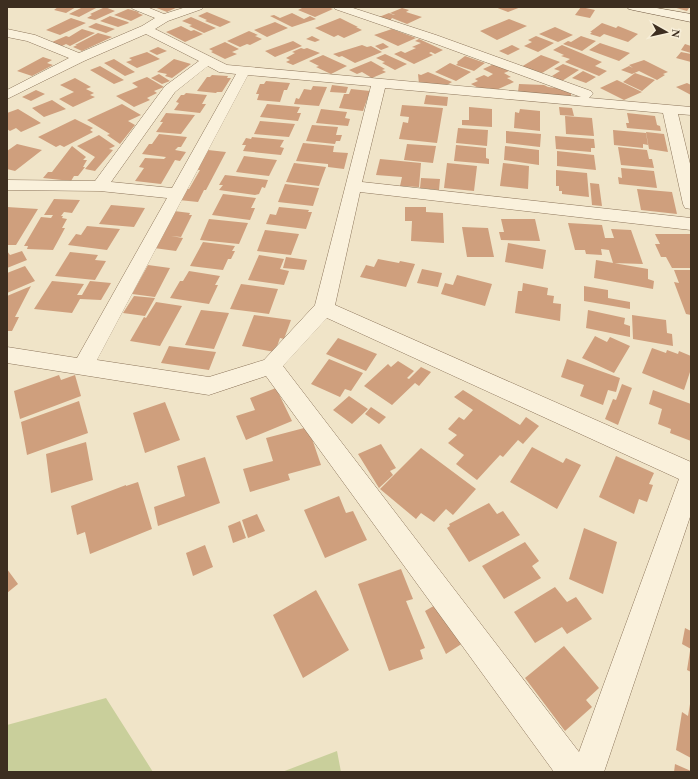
<svg xmlns="http://www.w3.org/2000/svg" width="698" height="779" font-family="Georgia,serif">
<rect width="100%" height="100%" fill="#f0e4c8"/>
<!-- green -->
<path fill="#c9cf9b" d="M106 698 153 772H7V725Z
M337 751 341 772H282Z"/>
<!-- building -->
<path fill="#cf9f7d" d="M58 7H76L66 13 54 10Z
M83 7H98L79 17 69 14Z
M105 7 115 11 95 20 87 18 92 15 90 14Z
M154 7H178L167 12Z
M304 7H328L333 9 315 17 298 10Z
M495 7H521L508 12Z
M581 7 595 10 590 18 575 15Z
M673 7H684L689 8 687 11Z
M402 8 409 10 406 12 422 17 407 24 392 18 390 21 379 17 389 13 394 15H395L390 13Z
M128 9 139 12 138 13 143 15 131 21 114 15Z
M207 12 231 22 220 27 205 21 207 20 198 16Z
M292 13 304 19 310 16 316 19 292 27 270 16 274 15 280 18Z
M110 16 128 22 129 23 118 27 100 21Z
M191 17 216 28 204 33 189 26 192 25 182 21Z
M71 18 86 23 60 35 46 30Z
M340 18 358 27H356L362 30 344 38 338 35 334 37 315 28Z
M509 19 527 26 497 40 480 31Z
M275 22 288 28 267 37 254 30Z
M96 23 115 29 106 33 88 27Z
M602 23 616 28 618 26 638 34 628 42 604 34 600 37 590 34 592 32H590Z
M181 26 191 31 194 30 203 34 185 42 166 32Z
M555 27 573 35 558 42 539 34Z
M82 29 95 33 70 46 66 44 62 46 52 42 66 36 69 37Z
M392 29 416 38 398 46 374 35Z
M249 31 258 35 255 36 262 39 250 45 247 44 240 47 227 41Z
M98 33 112 37 82 51 73 47 77 45H75Z
M312 36 320 40 315 42 306 39Z
M536 36 554 43 538 52 524 46 532 42 528 40Z
M581 36 596 41 582 51 563 44 568 41 571 42Z
M419 39 443 50 435 54 431 52 429 53 433 55 414 64 394 54 401 51 405 53 416 48 412 47 421 43 415 41Z
M293 41 302 46 275 57 265 51Z
M225 42 239 49 232 52 237 54 225 59 211 52 213 51 209 49Z
M383 43 389 47 381 50 375 46Z
M600 43 630 53 619 61 589 50Z
M685 44 691 46V53L681 50Z
M362 45 367 47 371 46 382 52 355 63 342 56 339 57 333 54Z
M512 45 520 49 508 55 499 51Z
M562 45 602 62 595 66 607 71 599 76 565 62 570 59 561 56 564 55 553 50Z
M158 47 167 51 157 55 149 51Z
M301 48 304 49 307 48 320 53 293 65 286 62 290 60 286 58 295 53 292 52Z
M147 52 160 59 137 68 126 62 132 60 129 58Z
M681 52 691 54V62L676 58Z
M385 54 407 64 395 70 382 63 385 62 376 58Z
M323 55 347 66 331 74 316 67 319 66 309 61Z
M541 55 560 62 542 73 521 67Z
M465 56 485 63 474 71 456 65 458 63 457 62Z
M43 57 52 60 47 63 53 65 32 76 17 71Z
M114 59 135 72 125 76 104 63Z
M174 59 191 64 172 78 165 76 167 74 157 72Z
M644 60 668 72 663 74 665 75 657 80 639 71 632 74 621 70 629 66 633 68 629 65Z
M371 61 385 69 382 70 386 72 372 78 362 72 357 74 349 70Z
M450 63 471 72 456 81 435 72Z
M494 64 509 71 504 73 511 77 507 78 514 82 494 91 489 88 484 91 471 84 478 81 475 79 484 75 488 77 493 74 483 69Z
M563 64 579 70 562 81 552 76 560 71 554 69Z
M100 66 124 80 114 84 90 70Z
M583 71 596 77 586 83 572 78Z
M428 72 452 82 445 86 419 84 418 74 421 75Z
M635 73 655 80 642 91 623 82Z
M159 74 170 81 162 84 151 78Z
M212 75 228 76 227 78H231L222 92H217L216 93 197 91 207 77H210Z
M147 77 164 87 154 91 157 93 147 98 150 100 134 107 116 96 138 87 132 83Z
M75 78 91 87 86 89 94 93 90 95 95 97 73 107 59 99 74 92 60 85Z
M617 80 642 92 624 100 600 88Z
M266 81 290 83 287 90H284L280 102 257 100 259 94H256L260 84H264Z
M687 83 691 85V95L676 87Z
M519 84 544 85 548 87 556 88 571 92V98L518 92Z
M332 85 348 87 346 93 330 92Z
M313 86 327 87 319 106 294 104 296 98 299 99 304 89 311 90Z
M351 89 370 91 363 111 339 108 344 94H349Z
M36 90 45 94 31 101 22 97Z
M186 93 207 95 202 104H206L200 113 174 110 179 103 176 102 181 95H184Z
M426 95 448 97 447 106 424 104Z
M52 100 66 109 44 117 32 108Z
M122 104 141 115 128 121 135 125 120 144 107 135 110 134 87 120Z
M267 104 300 107 297 113H301L298 121 260 117Z
M402 105 443 108 437 143 399 139 403 122 408 123 409 117 400 116Z
M469 107 492 109V127L462 125V120H469Z
M559 107 572 108 574 116 560 115Z
M18 109 41 123 21 132 16 128 10 131 7 129V113Z
M321 109 347 112 345 118 350 119 348 126 316 123Z
M520 109 540 111V131L514 128 515 112 519 113Z
M166 113 195 115 181 134 156 132 163 122H160Z
M627 113 655 116 657 125 660 126 661 131 627 128 626 123H629Z
M565 116 592 118 594 136 566 134Z
M75 119 93 128 90 130 93 132 64 147 60 145 56 147 38 137Z
M260 121 295 124 289 137 254 134Z
M312 125 338 127 336 135H342L340 141H336L335 144 306 141Z
M458 128 488 130 487 146 456 143Z
M613 130 646 133 648 145 643 144V148L614 145Z
M506 131 541 134 540 147 506 143Z
M646 132 664 134 668 152 649 149Z
M159 134 187 137 181 147H178L175 150 186 152 180 161 175 160 161 184 135 181 144 168 139 167 145 158 164 159 166 157 142 154 149 144H152Z
M99 135 115 146 109 149 113 150 95 171 85 169 95 157 77 146Z
M555 136 594 139 595 148H591V152L556 149Z
M252 137 284 140 280 147 284 148 281 155 243 151 246 145H242L246 138 251 139Z
M303 143 334 146 333 152 348 153 344 169 328 167V164L296 161Z
M17 144 42 150 15 171 7 169V151Z
M407 144 436 146 433 163 404 160Z
M456 145 486 148V158L489 159V164L454 161Z
M72 146 86 157 83 160H87L83 167H85L78 176H74L71 181 43 178 48 172H52Z
M505 146 539 150V165L504 160Z
M618 147 647 150 649 159H652L654 168 621 165Z
M208 150 226 152 206 190H204L198 202 179 200 186 188 189 189 200 170H197Z
M557 151 594 155 596 170 557 166Z
M244 156 277 160 269 176 236 172Z
M380 159 421 163 419 187 400 186 402 177 376 175Z
M294 163 326 167 319 186 286 182Z
M447 163 477 166 474 191 444 188Z
M503 163 529 166 528 189 500 186Z
M621 168 654 171 657 188 619 184 618 177 622 178Z
M556 170 587 173 589 197 562 194V191H559V186H556Z
M225 175 268 180 265 188 262 187 259 194 255 195 219 190 223 185H219Z
M421 178 440 179 439 190 420 188Z
M590 183 599 184 602 206 592 205Z
M285 184 319 188 313 206 278 202Z
M637 189 672 192 677 214 641 210Z
M223 194 256 198 251 208H255L250 220 212 215Z
M54 199 80 200 72 213 64 212 61 216H63L62 218 67 219 62 228H65L53 250 27 249 28 246H24L41 217 51 218 53 215H44Z
M111 205 145 208 134 227 99 224Z
M7 207 38 209 16 245H7Z
M279 207 309 210 308 212H312L306 229 266 224 270 214 276 215Z
M405 207H426V212L443 213 444 243 411 241 412 221H405Z
M174 211 190 213 189 215H192L181 237 171 236 183 238 176 251 154 248Z
M209 219 248 223 239 244 200 240Z
M501 219H535L540 241 501 240 499 232H504Z
M568 223 602 225 605 238H614L611 229 631 230 643 264 613 263 609 250 601 249 602 255 586 254 585 250H575Z
M87 226 120 229 107 250 68 245 76 234 81 235Z
M462 227 488 228 494 257H467Z
M265 230 299 234 291 255 257 251Z
M655 234H690L691 268H672L666 257H661L655 244H660Z
M203 242 235 246 232 251H235L231 259H228L223 270 190 266Z
M508 243 546 250 543 269 505 262Z
M7 251 10 255 22 251 27 260 7 268Z
M70 252 98 255 95 260 106 261 95 280 55 276Z
M259 255 284 259 280 269 289 271 284 285 248 280Z
M286 257 307 260 304 270 283 268Z
M378 259 399 263 400 261 415 264 406 287 360 277 366 265 374 267Z
M596 260 648 269V279L654 281 653 289 594 278Z
M148 265 170 268 155 297 132 294Z
M25 266 35 281 7 293V273Z
M422 269 442 273 438 287 417 283Z
M674 270H691V315L686 314 674 282 679 283Z
M189 271 220 276 215 285H218L209 304 170 298 180 281H183Z
M457 275 492 284 485 306 441 294 445 283 453 285Z
M52 281 84 284 77 295H82L90 281 111 283 101 300 80 299 72 313 34 309Z
M523 283 548 288 547 295 554 296 553 303 561 304 560 321 515 313 518 291H522Z
M241 284 278 289 269 314 230 309Z
M31 286 15 317H19L12 331H7V296Z
M584 286 608 290V298L630 302V309L584 301Z
M134 296 155 298 145 316 123 313Z
M156 302 182 306 160 346 130 341 144 317 146 318Z
M201 310 229 313 214 349 185 345Z
M588 310 625 318 624 324 630 326V337L586 328Z
M254 315 291 320 284 339 280 338 275 352 242 346Z
M632 315 666 320 667 333 672 334 673 346 633 339Z
M595 336 607 342 610 337 630 346 614 373 582 358Z
M338 338 377 354 366 371 326 354Z
M169 346 216 352 209 370 161 363Z
M652 348 666 353 667 350 678 354 679 351 691 356V369L684 390 642 373Z
M329 359 363 373 351 391 345 389 340 397 311 384Z
M567 359 620 378 616 392 608 390 603 405 580 396 584 385 561 377Z
M398 361 414 371 407 378 409 379 421 367 431 372 419 386 415 383 392 405 364 386 388 364 391 367Z
M59 375 61 380 75 375 81 396 20 419 14 391Z
M622 384 632 388 618 425 605 419 613 399 616 400Z
M276 388 292 421 246 440 236 416 255 410 250 398Z
M463 390 520 425 526 417 539 426 523 444 518 440 503 457 500 455 477 480 456 464 464 455 448 443 457 435 448 429 459 417 464 420 473 410 454 397Z
M653 390 691 404V441L670 433 671 429 658 424 662 409 649 404Z
M349 396 368 409 352 424 333 410Z
M79 401 88 433 27 455 21 422Z
M165 402 180 440 145 453 133 413Z
M371 407 386 417 379 424 365 414Z
M308 427 321 465 288 474 290 480 250 492 243 469 273 461 266 438Z
M86 442 93 480 51 493 46 454Z
M381 444 396 468 390 471 393 475 379 488 358 454Z
M532 447 563 463 566 458 581 465 557 509 510 482Z
M421 448 476 489 453 515 446 509 434 522 421 513 416 519 380 489Z
M616 456 654 473 649 484 653 485 647 502 639 499 634 514 599 497Z
M205 457 220 503 158 526 154 507 185 496 177 466Z
M138 482 152 529 90 554 85 532 77 535 71 506 126 485V486Z
M339 496 346 513 353 511 367 540 325 558 304 510Z
M489 503 497 514 503 511 520 535 469 562 447 528 450 526 449 524Z
M257 514 265 531 248 538 242 520Z
M240 521 246 538 233 543 228 526Z
M584 528 617 542 603 594 569 579Z
M525 542 539 561 532 566 541 578 504 599 482 566Z
M205 545 213 567 193 576 186 553Z
M7 569 18 584 7 593Z
M401 569 413 599 406 601 425 648 420 650 423 659 389 671 358 584Z
M555 587 567 602 576 597 592 619 567 634 562 627 535 643 514 612Z
M316 590 349 650 303 678 273 615Z
M437 604 463 643 446 654 425 611Z
M685 628 691 631V649L682 644Z
M564 646 599 688 586 700 592 707 565 731 525 678Z
M690 651H691V672L687 670Z
M690 704H691V758L676 750 682 712 688 716Z
M675 764 691 771V772H674Z"/>
<g fill="none" stroke-linecap="round" stroke-linejoin="round">
<!-- street casing -->
<g stroke="#8d765c" stroke-width="1">
<path id="street" d="M131 7H147L164 14 186 7H204L202 9 168 21 155 29 227 65 581 97 428 41 335 9 333 7H350L436 35 591 91 593 94 589 98 691 107V115L678 114 691 168V209L685 208 683 204 663 113 385 88 362 182 691 218V230L360 192 335 305 691 462V514L604 772H554L266 376 209 395 7 363V347L77 358 167 198 100 191 7 190V180L95 181 165 86 199 61 146 34 84 61 7 99V90L69 58 27 41 7 37V29L35 35 79 53 142 26 155 18 133 9ZM208 66 219 72 236 74 172 188 111 182 175 92ZM248 75 371 86 315 305 264 360 209 377 97 360ZM327 318 679 479 579 752 283 366Z"/>
</g>
<!-- secondary casing -->
<g stroke="#6f573f" stroke-width="1">
<path id="secondary" d="M627 7H651L691 14V22L633 10 629 9Z"/>
</g>
<!-- street -->
<use href="#street" fill="#faf1dc" fill-rule="evenodd"/>
<!-- secondary -->
<use href="#secondary" fill="#faf1dc" fill-rule="evenodd"/>
</g>
<!-- border -->
<rect width="698" height="779" fill="none" stroke="#3d2e20" stroke-width="16"/>
<!-- north arrow -->
<g transform="translate(666 32) rotate(98)" stroke="#f7eed8" stroke-width="3" paint-order="stroke">
<path d="M0-3L7 15L0 10L-7 15Z" fill="#3d2e20"/>
<text y="-6" font-size="11" font-weight="bold" text-anchor="middle" fill="#3d2e20">N</text>
</g>
</svg>
